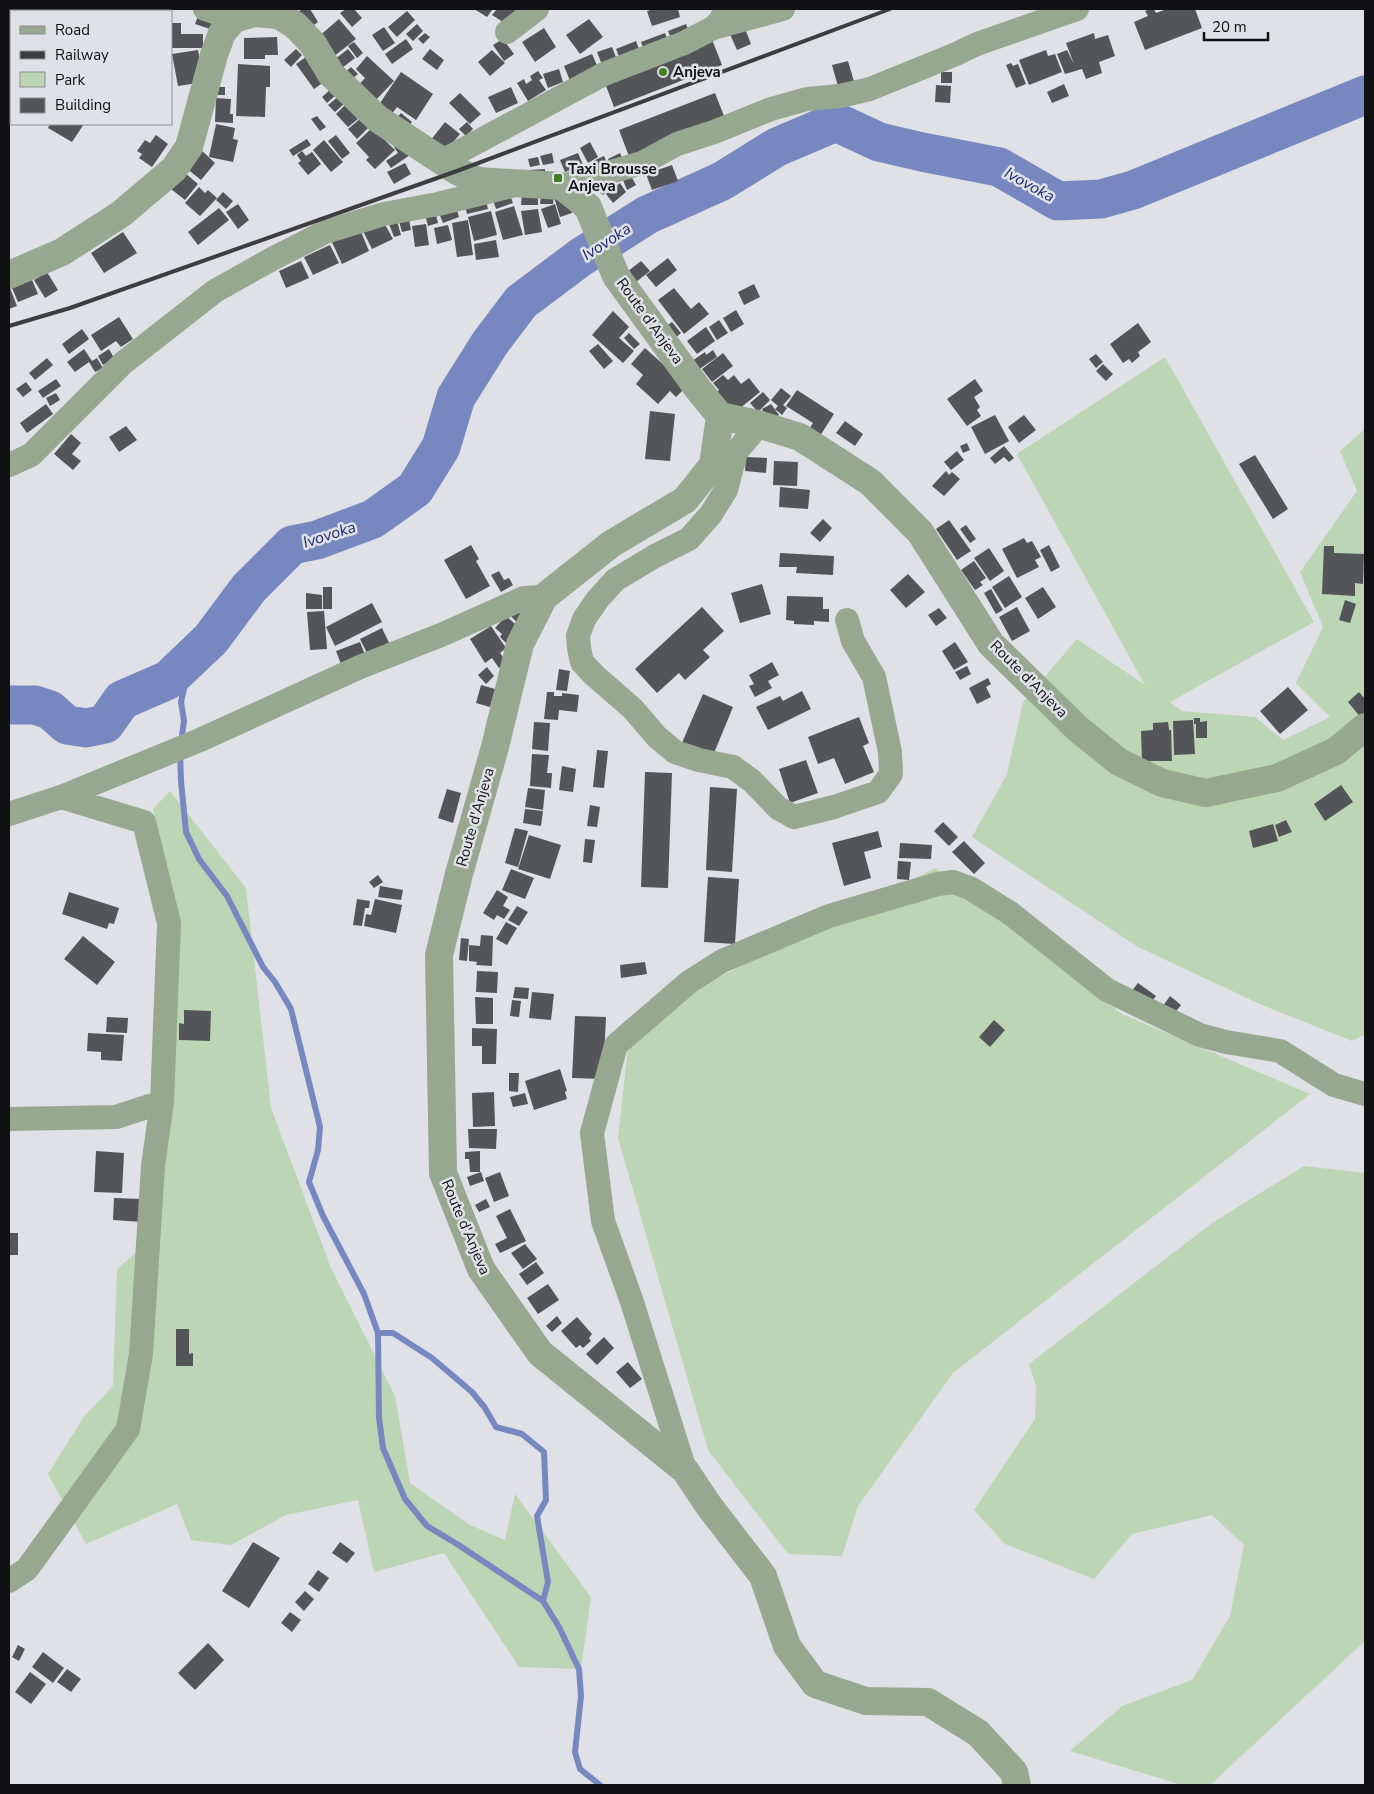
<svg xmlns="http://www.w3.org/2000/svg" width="1374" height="1794" font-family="'Nunito Sans',sans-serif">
<rect width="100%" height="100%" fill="#dfe1e6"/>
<!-- green -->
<path fill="#bcd5b4" d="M1165 357 1314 622 1170 702 1182 711 1255 717 1283 740 1330 717 1296 683 1323 627 1300 572 1357 491 1340 451 1365 429V1034L1352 1041 1262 1005 1138 947 972 837 1007 774 1023 702 1077 639 1145 685 1017 454Z
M170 791 246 888 271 1108 331 1268 395 1396 410 1483 470 1525 505 1540 515 1494 591 1597 581 1669 519 1667 444 1553 374 1572 358 1500 286 1515 231 1545 191 1540 177 1504 86 1544 48 1474 83 1418 113 1386 117 1269 159 1233 175 906 153 809Z
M935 868 1122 1014 1310 1094 953 1373 858 1506 842 1556 788 1554 708 1450 618 1138 628 1048 688 993Z
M1304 1166 1365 1173V1641L1210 1785H1182L1070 1751 1122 1706 1192 1680 1230 1616 1244 1545 1212 1515 1132 1534 1094 1579 1005 1544 974 1510 1035 1419 1036 1386 1029 1364 1212 1223Z"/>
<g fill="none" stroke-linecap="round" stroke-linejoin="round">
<!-- stream -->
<path stroke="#7788c0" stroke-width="6" d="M181 743 184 721 181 702 191 658
M180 753 181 781 186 832 199 859 227 896 263 967 275 982 291 1009 320 1127 318 1150 309 1182 323 1216 364 1294 378 1333 379 1418 383 1448 405 1499 427 1526 457 1544 543 1601 559 1627 579 1669 581 1696 575 1752 580 1769 600 1785
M378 1333H393L432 1358 472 1392 485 1408 496 1427 522 1434 544 1452 546 1500 537 1516 548 1582 543 1601"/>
<!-- river -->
<path stroke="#7788c0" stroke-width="39" d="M9 705H35L50 710 67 725 86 728 105 724 122 700 168 680 191 658 211 639 249 588 292 545 317 540 373 519 415 489 441 447 456 397 490 343 521 302 581 257 647 215 722 181 777 147 836 122 879 142 922 152 999 167 1058 201 1101 199 1133 190 1365 95"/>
</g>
<!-- building -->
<path fill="#535559" d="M303 9H310L318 22 307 30 296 13Z
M346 9H354L362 18 352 27 340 13Z
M474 9H493L487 17Z
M497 9H515L516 10 506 24 492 15Z
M654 9H678L680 17 652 26 647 11Z
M1151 9H1154L1156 13 1167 9H1195L1202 28 1145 50 1134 22 1148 16 1145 11Z
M200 11 218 17 213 30 195 24Z
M407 11 415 20 397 37 388 27Z
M339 19 356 39 333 57 317 38Z
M589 19 603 37 580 54 566 35Z
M171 23H181V34H203V48H171Z
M417 24 423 31 413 41 406 34Z
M686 24 691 37 673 44 668 31Z
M9 25 11 26V57L9 56Z
M744 26 751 44 737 50 729 32Z
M384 27 395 43 383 51 372 35Z
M544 28 556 47 535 62 522 42Z
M425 33 430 37 423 44 418 39Z
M665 33 670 47 646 56 641 42Z
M1094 33 1095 39 1108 35 1115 56 1099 62 1102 73 1086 79 1082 69 1065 74 1057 54 1067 50 1074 64 1066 43Z
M277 37 278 55H265V59H244V38Z
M711 37 722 65 614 107 603 78Z
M406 39 413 49 392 64 385 54Z
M503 39 514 54 504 61 493 45Z
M636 41 641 54 621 62 616 49Z
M354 42 363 53 357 58 348 46Z
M612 47 619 65 604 70 597 52Z
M296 49 302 55 291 67 284 60Z
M348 49 355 58 342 68 335 59Z
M430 49 444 60 437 70 422 59Z
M198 50 204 82 178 86 172 54Z
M492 50 505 63 490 76 478 62Z
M1046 50 1048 56 1055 54 1062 72 1029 85 1019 60Z
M592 54 600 72 571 83 564 66Z
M367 56 394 81 373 103 356 88 365 78 356 69Z
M306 57 324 82 314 89 296 64Z
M848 61 855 85 839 90 832 65Z
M1011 63 1013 66 1018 64 1026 84 1016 88 1006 65Z
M238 64 270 66V87H266L265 117 236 116Z
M351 67 358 74 349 82 342 75Z
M559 69 563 82 548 88 543 74Z
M538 71 543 78 539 80 546 90 528 101 517 83 524 79 526 84 532 80 530 76Z
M401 72 433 94 416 120 397 107 391 115 378 106Z
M941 72H952V83H941Z
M1064 84 1069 96 1052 103 1047 92Z
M936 85 951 86 950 103 935 102Z
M217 87H225V95H217Z
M511 87 518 103 496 113 488 97Z
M332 88 337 94 327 103 322 97Z
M460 93 481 114 470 124 449 103Z
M715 93 726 121 630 159 619 130Z
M339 96 345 103 335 112 328 105Z
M216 98 231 99 230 114H233V123L215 122Z
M345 105 358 119 348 127 336 114Z
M401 113 412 122 406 129 395 120Z
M317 116 326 127 320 131 311 119Z
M361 118 369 127 357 139 348 129Z
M445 122 460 134 445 152 430 141Z
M467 122 473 129 466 136 459 129Z
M50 124H84L72 142 48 128Z
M216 124 235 128 233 139 238 140 233 162 209 157Z
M372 128 395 150 375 169 366 160 369 157 356 143Z
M156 135 168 144 152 167 139 158 142 154 137 151 145 140 150 143Z
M336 135 350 153 342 159 328 141Z
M307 139 311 145 293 156 289 150Z
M324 140 343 162 331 172 313 150Z
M401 142 410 155 391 168 386 161 398 153 394 147Z
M590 142 598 157 588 163 580 148Z
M201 150 215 163 201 180 186 168Z
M302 151 306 156 312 152 321 164 308 175 298 163 301 161 297 155Z
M552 153 554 163 543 165 540 156Z
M578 153 583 165 565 172 560 160Z
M620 153 623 159 611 165 608 159Z
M604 156 608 165 596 171 591 162Z
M538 157 540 165 530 167 528 159Z
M405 163 411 174 394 184 387 172Z
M672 165 678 181 652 190 646 174Z
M545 169V177L529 178V170Z
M185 173 198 184 185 200 171 189Z
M631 176 636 185 627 190 623 180Z
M606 183 611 188 603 195 598 190Z
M620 183 626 192 613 203 606 194Z
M199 187 205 193 208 190 217 198 200 216 185 203Z
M223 192 233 201 226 209 216 200Z
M522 193 538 194V205H521Z
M541 194 554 195 553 204H540Z
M510 195 513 203 496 209 493 200Z
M554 197 569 203 572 213 560 217Z
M486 201 488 209 467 214 465 206Z
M238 204 249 220 238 229 226 212Z
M555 204 561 224 548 228 541 209Z
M514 206 523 235 503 240 495 212Z
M456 207 459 217 443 223 439 213Z
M219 208 229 220 198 245 188 232Z
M538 209 542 232 525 235 521 211Z
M435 211 438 223 428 226 425 214Z
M491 211 497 235 474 241 468 217Z
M409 219 411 230 402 232 399 221Z
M468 220 473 255 457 257 452 223Z
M383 221 393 239 372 249 363 231Z
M397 221 401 235 394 237 389 224Z
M426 224 429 245 415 247 412 226Z
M448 225 452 240 437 244 434 228Z
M359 227 369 251 342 264 331 240Z
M123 232 137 253 104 273 91 253Z
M496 240 499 257 476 260 474 244Z
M330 245 339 263 313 275 304 257Z
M668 258 677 270 656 287 646 275Z
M301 261 309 278 286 288 279 271Z
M641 261 650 271 636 282 627 272Z
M47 272 58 290 45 298 34 280Z
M32 280 38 294 18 302 12 288Z
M754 284 760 297 744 305 738 292Z
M9 288H10L17 306 9 309Z
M674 288 691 309 699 302 709 314 684 334 658 300Z
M736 310 744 324 731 332 723 318Z
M613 311 629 327 619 338 634 351 623 363 592 335Z
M119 317 133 339 121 347 116 341 101 351 91 335Z
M719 320 728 333 717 340 709 327Z
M672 322 681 333 674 339 665 327Z
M1138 323 1151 342 1138 352 1140 356 1132 363 1129 359 1123 363 1110 344Z
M706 327 715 341 697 354 687 341Z
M82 329 89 339 69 354 62 344Z
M629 333 640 344 634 349 624 338Z
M598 344 613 361 604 369 589 351Z
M645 348 676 376 689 384 676 397 670 391 658 404 636 384 643 375 631 364Z
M84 349 92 361 97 358 103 368 95 372 89 362 75 372 67 362Z
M109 349 114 358 103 365 98 356Z
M713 350 717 357 698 370 692 361 705 352 706 355Z
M723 353 733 366 712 382 702 369Z
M1096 354 1103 362 1096 368 1089 359Z
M47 358 53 365 35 380 29 373Z
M1103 364 1113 374 1106 381 1096 371Z
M723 375 728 380 734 375 741 384 749 378 760 392 734 413 715 393 719 390 713 383Z
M56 379 61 386 43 398 38 391Z
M975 379 983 391 974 397 980 407 977 410 981 416 967 426 947 399Z
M26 382 32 390 23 397 16 389Z
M781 388 791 396 783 405 787 408 782 415 775 409 778 406 771 400Z
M797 390 834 414 818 439 807 432 813 423 786 406Z
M763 392 770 400 758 412 750 403Z
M56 393 60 400 50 406 46 398Z
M46 404 53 414 27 433 20 423Z
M771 404 779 415 769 421 762 409Z
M650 411 675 414 670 461 645 459Z
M995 415 1009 441 985 454 971 427Z
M1024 415 1036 430 1019 443 1008 427Z
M845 421 863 434 855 446 836 433Z
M126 426 137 440 119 452 109 437Z
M71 434 81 443 72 454 81 461 73 470 54 454Z
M967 443 970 450 963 453 960 446Z
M1004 446 1014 458 1009 462 1004 457 995 464 990 458Z
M957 451 964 460 951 470 944 462Z
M1255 455 1288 509 1273 519 1239 464Z
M746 457 767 458 766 473 745 471Z
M774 461 798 462 797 486 773 485Z
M946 471 949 475 952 472 960 479 944 496 932 486Z
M780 487 810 490 808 509 779 507Z
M823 519 832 528 820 542 810 533Z
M949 520 971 551 957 560 936 529Z
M966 525 976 539 970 543 960 529Z
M1024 538 1027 543 1032 541 1041 557 1035 560 1039 567 1017 578 1002 549Z
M471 545 479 559 476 561 490 586 466 599 444 560Z
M1049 545 1060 567 1051 572 1040 550Z
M1324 546H1334V553L1364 554 1363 584 1355 583V596L1322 594Z
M989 548 1004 571 990 581 974 558Z
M780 553 834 556 833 575 796 573 797 567H779Z
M974 561 986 578 980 582 983 585 975 590 961 570Z
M499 571 504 580 509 578 513 585 501 592 491 575Z
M908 574 925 592 906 608 890 590Z
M1009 576 1022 597 1005 608 992 587Z
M762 584 771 614 740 623 731 593Z
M323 587H332V609H323Z
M1043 587 1056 607 1038 619 1025 598Z
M991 589 1003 610 996 614 984 593Z
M306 593 322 595V609H306Z
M787 596 823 597V609H829V622L814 621V625L794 624V621L786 620Z
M1345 600 1356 604 1350 623 1339 620Z
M372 603 382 622 335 646 326 627Z
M702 607 724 631 703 650 710 657 685 680 679 673 657 693 635 669Z
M1017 607 1030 631 1012 641 999 617Z
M939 608 947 618 936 626 928 615Z
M523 609 521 627 510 615Z
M324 611 327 649 310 650 307 612Z
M506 616 521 629 507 644 500 637 502 634 495 628Z
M491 626 506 648 500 653 507 663 499 668 492 658 485 663 470 639Z
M382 628 392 649 370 659 360 639Z
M360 642 367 660 343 669 336 651Z
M955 642 968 662 954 670 942 651Z
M772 662 779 675 768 681 772 688 755 697 749 686 754 684 749 675Z
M967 666 971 674 960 680 955 672Z
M487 667 494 676 486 684 478 675Z
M559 669 570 671 567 691 556 690Z
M988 678 991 684 986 687 991 697 977 704 969 688Z
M481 685 495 689 490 707 476 703Z
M1288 687 1308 710 1280 734 1260 711Z
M802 691 811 709 768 730 756 707 780 696 783 701Z
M547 692H554V696H562V693L579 695 577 712 559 710 558 720 544 719Z
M1359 692 1365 699V716L1362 719 1348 702Z
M703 694 733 707 712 758 681 745Z
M859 717 869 743 863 746 874 772 845 784 834 758 818 764 808 737Z
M1194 718H1200V722L1207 721V738H1196V724H1194Z
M1193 720 1195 754 1174 755 1173 721Z
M534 722 550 723 548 751 532 749Z
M1168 722 1169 730H1171L1172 761H1142L1141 731 1153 730V723Z
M597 750 608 751 604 788 593 787Z
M532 754 549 755 547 773H552L551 788 530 786Z
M806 760 818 793 790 803 779 769Z
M562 766 576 769 573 792 559 790Z
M645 772 672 773 668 888 641 887Z
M1341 785 1353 802 1325 821 1314 804Z
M710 787 737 789 732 872 706 870Z
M528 788 545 790 543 810 525 807Z
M447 789 461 793 453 823 438 818Z
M590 805 600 807 597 827 587 826Z
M525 809 543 811 541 826 523 823Z
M1286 820 1292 832 1279 837 1275 825Z
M943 822 958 837 949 846 934 831Z
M1273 824 1278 841 1253 848 1249 831Z
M515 828 528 831 518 867 505 863Z
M878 831 882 847 864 852 871 878 844 886 832 843Z
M529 835 561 845 550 879 518 869Z
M585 839 595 840 592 863 583 862Z
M964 841 985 863 974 874 952 852Z
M900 843 932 845 931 859 899 858Z
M898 861 911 862 909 880 897 879Z
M511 869 534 878 525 899 502 890Z
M378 875 383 882 374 888 369 882Z
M708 877 739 879 735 944 704 942Z
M380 886 403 890 401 900 378 897Z
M497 890 508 897 503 906 510 910 504 919 497 915 494 920 483 913Z
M69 892 119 908 114 924 109 923 107 929 62 914Z
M357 899 370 901 369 908H365L362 926 353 925Z
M375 899 402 905 396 933 364 926 366 914 371 915Z
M517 906 528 912 519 926 508 920Z
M506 922 517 928 507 945 496 939Z
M481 935 493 936 492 966 476 965 477 962 469 961V945L480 946Z
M83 936 115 962 97 985 64 959Z
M461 938 469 939 467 961 459 960Z
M645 962 647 974 621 978 620 965Z
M477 971 498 972 497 993 476 992Z
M1138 983 1156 996 1148 1006 1131 992Z
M515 987 529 988 528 999 513 998Z
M532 992 554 994 551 1020 529 1018Z
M1170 996 1181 1005 1174 1014 1163 1006Z
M475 997 493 998V1024H476Z
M512 1000 521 1001 519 1017 510 1016Z
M184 1010 211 1011 210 1041 179 1040V1023L184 1024Z
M575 1016 606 1017 603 1079 572 1078Z
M107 1017 128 1018 127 1033 106 1032Z
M994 1020 1005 1030 990 1047 979 1037Z
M472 1028 497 1029 496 1064H482V1046H472Z
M88 1033 124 1035 122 1061 101 1060V1052L87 1051Z
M560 1069 567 1091 565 1092 567 1099 534 1110 525 1081Z
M509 1073H519L518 1092 509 1091Z
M494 1092 495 1126 473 1127 472 1093Z
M525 1093 528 1104 513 1107 510 1097Z
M468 1129H497L496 1149 469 1148Z
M96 1151 124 1153 122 1193 94 1192Z
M480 1151V1172H470L469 1159H465V1152Z
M481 1172 484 1181 470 1186 467 1177Z
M500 1172 509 1196 494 1202 485 1178Z
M114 1198 143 1199 142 1222 113 1220Z
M486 1199 490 1207 479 1212 475 1205Z
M510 1209 526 1241 500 1253 495 1244 507 1238 496 1216Z
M9 1233H18V1255H9Z
M525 1244 537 1259 523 1269 511 1253Z
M536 1262 544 1273 527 1285 519 1274Z
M548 1284 559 1300 538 1314 527 1298Z
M557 1316 562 1323 552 1332 546 1326Z
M577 1317 592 1334 589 1338 591 1341 583 1348 580 1345 576 1348 561 1331Z
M176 1329H189V1354L193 1353V1366H176Z
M604 1337 614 1348 597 1365 586 1354Z
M628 1362 642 1379 630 1388 616 1372Z
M253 1542 280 1558 249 1608 222 1591Z
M340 1542 355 1553 347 1563 332 1553Z
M318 1570 329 1578 319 1592 308 1584Z
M305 1591 314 1599 304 1611 295 1602Z
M290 1612 301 1620 292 1632 281 1623Z
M208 1643 224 1660 195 1690 178 1673Z
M18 1645 25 1649 19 1661 12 1657Z
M43 1652 64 1668 53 1683 32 1667Z
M67 1669 81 1679 71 1692 57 1682Z
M30 1672 46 1684 31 1704 15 1692Z"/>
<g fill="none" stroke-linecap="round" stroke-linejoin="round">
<!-- minor -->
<path stroke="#97a890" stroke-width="24" d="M205 9 234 19
M713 28 783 9
M507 32 537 9
M442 161 604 74 684 43 713 28 720 21 726 9
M562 186 642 163 677 144 714 132 771 109 807 99 840 96 870 89 956 54 977 44 1077 9
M762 425 753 432 736 452 726 490 711 514 689 539 655 556 615 580 598 599 584 619 578 636 579 648 582 662 594 675 633 709 657 737 675 752 699 760 733 767 752 781 778 808 794 817 834 807 878 792 891 774 890 752 874 677 853 641 847 620
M9 465 31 455 123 363 215 291 272 259 325 232 384 214 438 204 508 187
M61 797 200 740 360 667 441 635 524 598 544 597
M9 814 61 797 144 822 169 923 162 1102 153 1166 141 1354 128 1429 27 1569 9 1581
M9 1119 116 1117 162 1102
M685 1470 632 1302 603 1221 592 1133 616 1045 689 982 722 961 829 916 938 884 953 882 970 888 1010 913 1107 990 1200 1035 1226 1042 1280 1051 1334 1085 1365 1094"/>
<!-- tertiary -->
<path stroke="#97a890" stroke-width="28" d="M9 275 62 252 121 214 174 169 189 147 214 55 222 33 234 19 254 13 278 15 295 25 313 44 331 74 378 119 457 171 478 181 562 186 588 207 616 276 698 389 720 416 758 424 800 437 870 482 920 532 991 644 1078 729 1119 762 1162 783 1206 793 1277 778 1336 751 1365 727
M720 416 713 465 685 500 611 544 544 597 520 644 495 747 459 874 439 955 443 1173 481 1269 540 1353 685 1470 709 1506 763 1576 787 1646 815 1684 866 1701 928 1702 978 1733 1014 1772 1017 1785"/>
<!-- rail -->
<path stroke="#3e3e41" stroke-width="4" d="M9 326 70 308 457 171 890 9"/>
</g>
<!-- markers -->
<g fill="#418122" stroke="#dfe1e6" stroke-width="2">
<circle cx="663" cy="72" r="5"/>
<rect x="553" y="173" width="10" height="10" rx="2.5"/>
</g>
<g text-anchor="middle" stroke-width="5" stroke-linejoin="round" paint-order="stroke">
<!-- poi labels -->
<g font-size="15" font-weight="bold" fill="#111113" stroke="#dfe1e6" text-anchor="start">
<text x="673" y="77">Anjeva</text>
<text x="568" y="174">Taxi Brousse<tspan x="568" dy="17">Anjeva</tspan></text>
</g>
<!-- street labels -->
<g font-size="15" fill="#111113" stroke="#dfe1e6">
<text transform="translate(650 321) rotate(54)" y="5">Route d'Anjeva</text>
<text transform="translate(1029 679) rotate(45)" y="5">Route d'Anjeva</text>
<text transform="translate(475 817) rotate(-74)" y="5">Route d'Anjeva</text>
<text transform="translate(466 1227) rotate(67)" y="5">Route d'Anjeva</text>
</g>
<!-- water labels -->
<g font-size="16" font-style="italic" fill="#1e2a6d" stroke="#dfe1e6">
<text transform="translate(1030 184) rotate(29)" y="6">Ivovoka</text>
<text transform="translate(606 241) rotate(-33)" y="6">Ivovoka</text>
<text transform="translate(329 534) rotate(-18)" y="6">Ivovoka</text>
</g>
</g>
<!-- border -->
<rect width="1374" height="1794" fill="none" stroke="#111113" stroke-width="20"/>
<!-- legend -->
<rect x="10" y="10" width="162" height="115" fill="#dfe1e6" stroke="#8d8e92"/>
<rect x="20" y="26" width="25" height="8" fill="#97a890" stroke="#8d8e92"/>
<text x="55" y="35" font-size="15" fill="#111113">Road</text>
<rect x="20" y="51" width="25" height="8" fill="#3e3e41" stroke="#8d8e92"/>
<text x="55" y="60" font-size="15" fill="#111113">Railway</text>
<rect x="20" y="72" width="25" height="15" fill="#bcd5b4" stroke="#8d8e92"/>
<text x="55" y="85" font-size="15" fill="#111113">Park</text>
<rect x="20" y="98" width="25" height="15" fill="#535559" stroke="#8d8e92"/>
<text x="55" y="110" font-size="15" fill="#111113">Building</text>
<!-- scale -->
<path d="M1204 32v8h64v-8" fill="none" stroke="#111113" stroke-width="2.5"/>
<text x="1212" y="32" font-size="15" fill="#111113" stroke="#dfe1e6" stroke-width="4" paint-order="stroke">20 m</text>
</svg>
